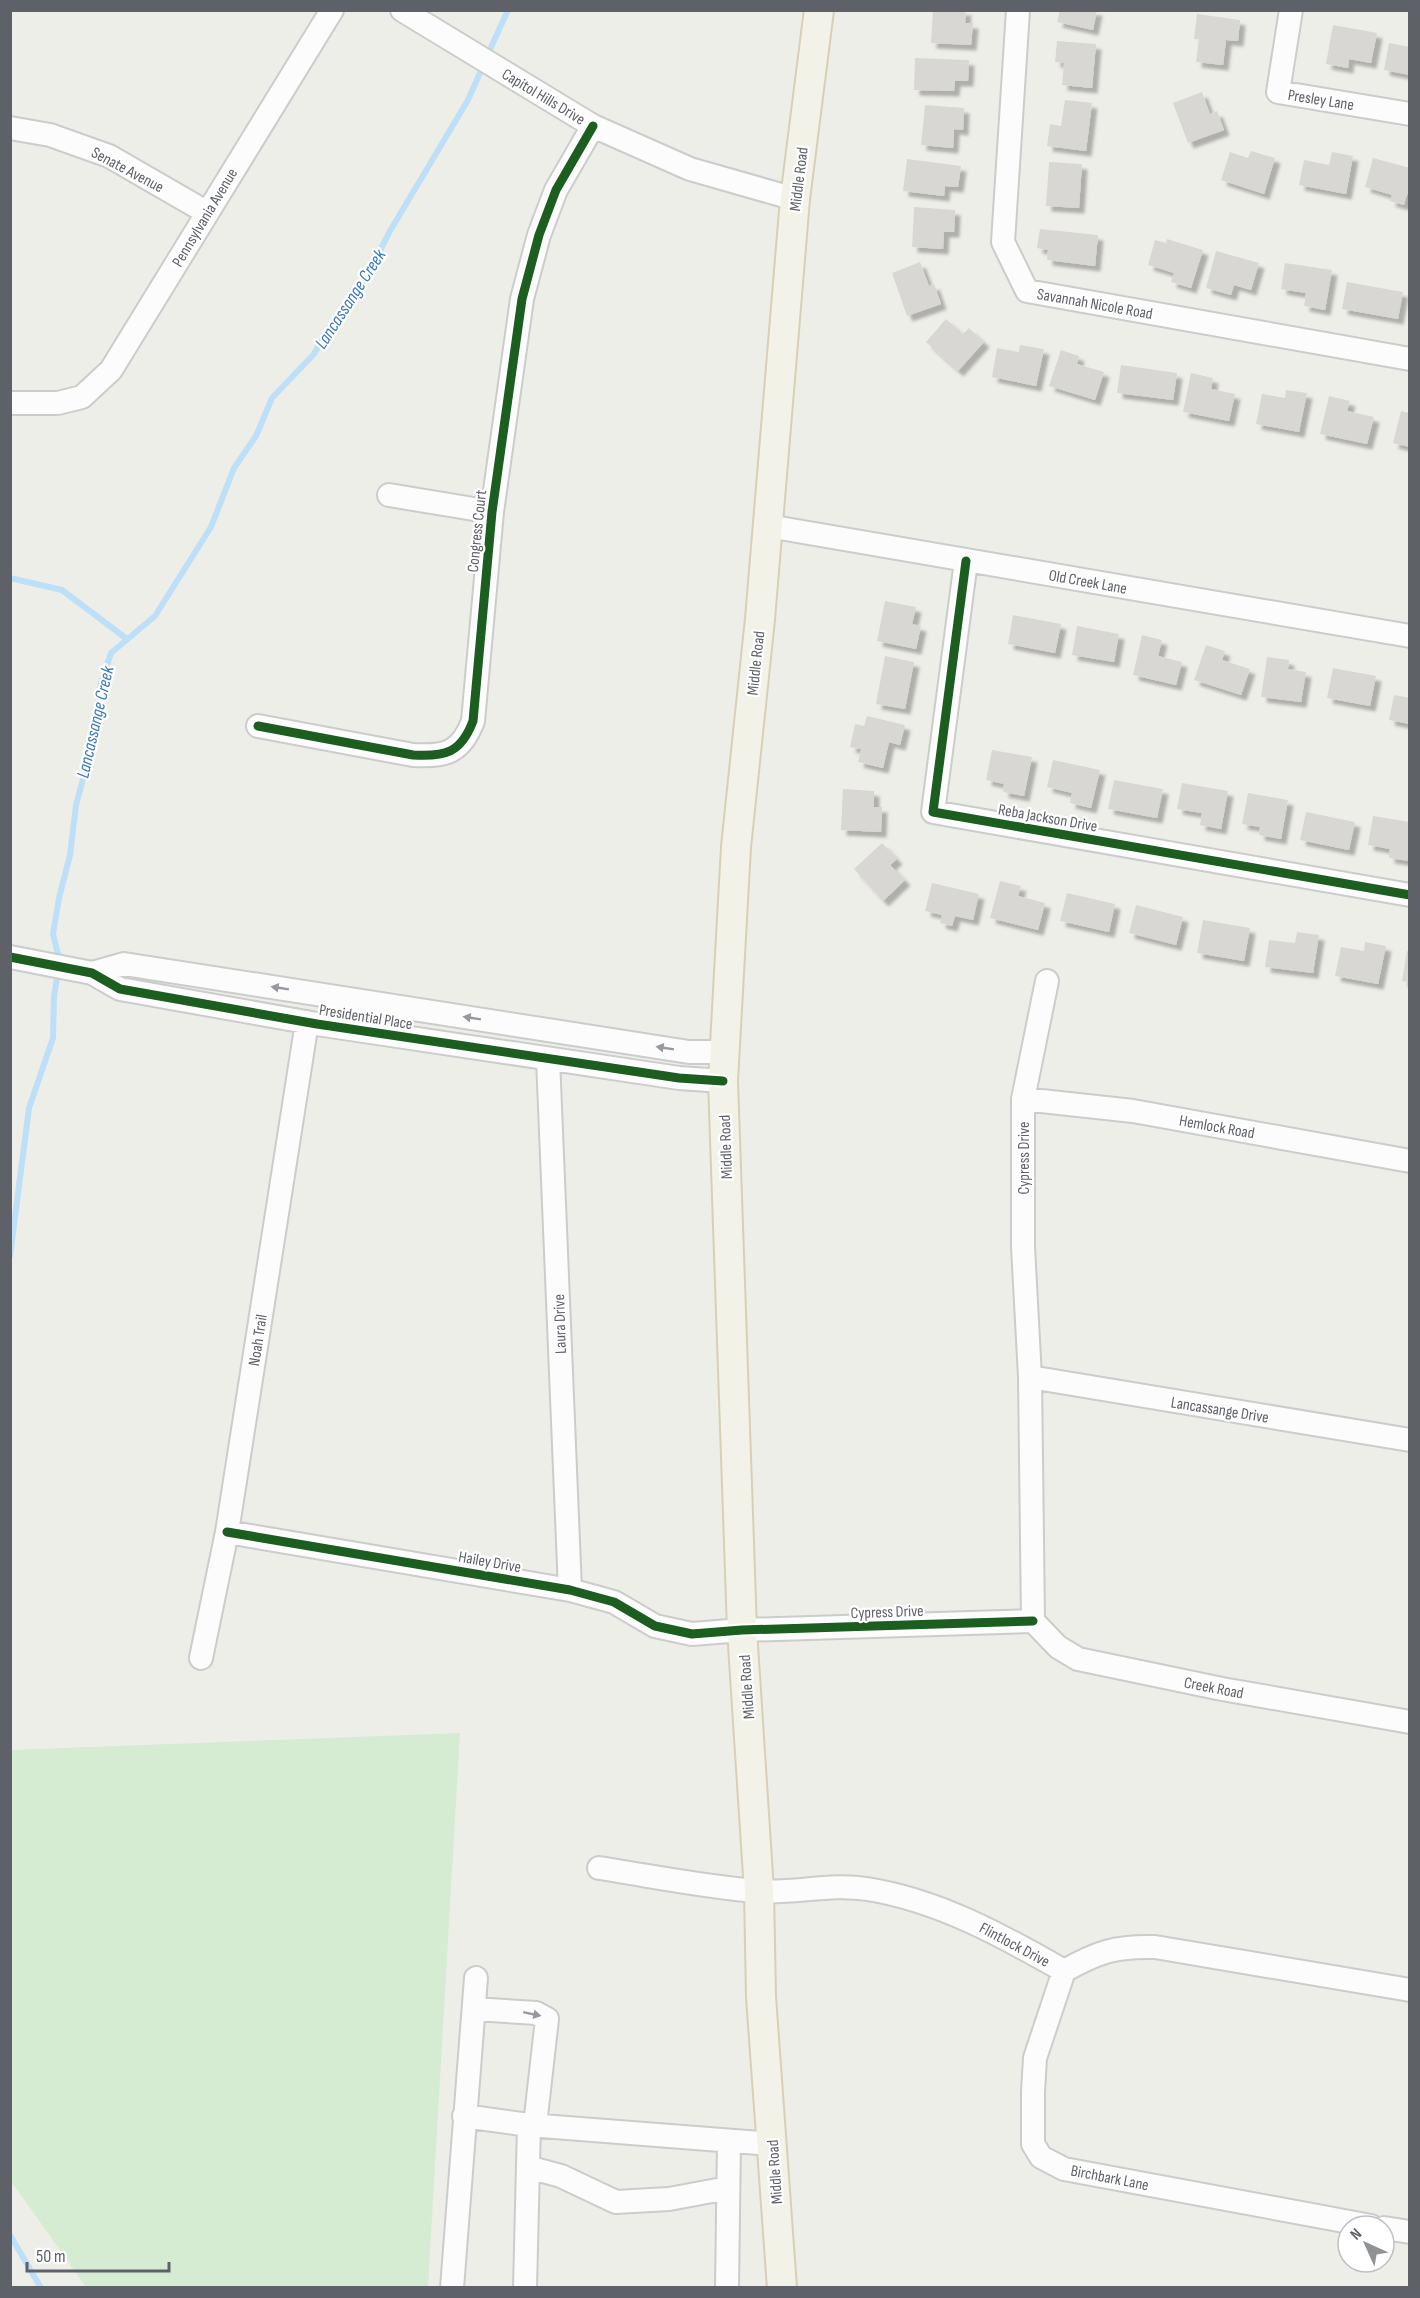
<svg xmlns="http://www.w3.org/2000/svg" width="1420" height="2298" font-family="'Sofia Sans Condensed',sans-serif">
<defs>
<filter id="shadow"><feDropShadow dx="5.5" dy="5.5" stdDeviation="1.5" flood-color="#0004"/></filter>
</defs>
<rect width="100%" height="100%" fill="#eeeee9"/>
<!-- green -->
<path fill="#d5ecd3" d="M460 1733 428 2287H86L11 2181V1750Z"/>
<g fill="none" stroke-linecap="round" stroke-linejoin="round">
<!-- stream -->
<path stroke="#bddff8" stroke-width="6" d="M487 56 508 10
M10 578 62 590 127 639
M60 962 53 934 59 898 70 855 76 805 92 746 101 683 111 653 155 616 211 527 234 468 256 436 272 398 314 354 328 329 357 295 390 231 468 100 483 66
M10 1256 29 1108 53 1038 54 996 58 972
M10 2235 41 2288"/>
</g>
<!-- building -->
<path fill="#d8d7d4" filter="url(#shadow)" d="M933 10H966L965 23H973L971 45 931 43Z
M1060 10H1097L1093 30 1057 22Z
M1197 14 1240 20 1238 41 1226 40 1223 65 1196 62 1199 39H1194Z
M1333 25 1377 33 1371 63 1349 59 1348 68 1326 64Z
M1057 41 1096 44 1092 88 1062 85 1064 63 1055 62Z
M1389 43 1410 47V75L1384 70Z
M915 58 969 60 968 81H955L954 91 914 90Z
M1202 92 1210 114 1217 111 1224 130 1188 143 1173 103Z
M1065 100 1092 103 1086 151 1047 146 1050 124 1061 126Z
M925 105 964 108 963 130 954 129 953 148 921 145Z
M1251 151 1275 158 1264 194 1221 180 1230 152 1248 158Z
M1332 152 1353 156 1346 194 1299 185 1304 160 1329 165Z
M1373 158 1410 168V195L1407 194 1404 205 1390 201 1392 195 1365 187Z
M907 159 961 166 958 187 945 186 944 196 903 191Z
M1049 162 1082 164 1079 208 1046 206Z
M914 207 955 210 954 232H944L943 249 912 247Z
M1040 229 1098 235 1095 266 1047 260 1048 250 1037 248Z
M1167 239 1203 250 1191 288 1171 282 1174 273 1148 265 1155 240 1166 243Z
M1216 251 1259 263 1251 290 1234 285 1231 295 1206 288Z
M920 262 929 286 934 284 941 304 907 316 892 273Z
M1285 263 1332 270 1325 310 1304 306 1306 293 1281 289Z
M1347 282 1403 292 1398 319 1342 309Z
M946 319 963 334 969 328 984 342 958 371 926 342Z
M1020 345 1044 349 1036 386 992 377 997 348 1019 352Z
M1061 350 1079 356 1077 364 1104 372 1095 400 1049 386Z
M1121 365 1177 373 1173 400 1117 393Z
M1191 373 1213 378 1211 389 1235 394 1229 421 1183 412Z
M1286 390 1307 393 1299 432 1256 424 1262 394 1285 398Z
M1329 396 1350 401 1347 411 1374 417 1367 444 1320 434Z
M1401 411 1410 413V447L1393 443Z
M885 601 916 607 912 624 921 626 916 649 877 641Z
M1013 615 1061 624 1055 653 1008 644Z
M1077 626 1119 634 1114 662 1072 655Z
M1142 635 1162 640 1158 656 1182 662 1176 685 1133 675Z
M1206 645 1225 651 1222 660 1250 669 1241 695 1194 680Z
M885 656 914 662 905 709 876 704Z
M1267 657 1289 660 1288 669 1306 672 1301 702 1261 697Z
M1333 668 1376 676 1370 706 1327 698Z
M1394 695 1410 698V724L1389 720Z
M867 716 905 725 900 745 889 742 883 768 858 762 861 749 850 747 855 724 864 726Z
M992 750 1032 757 1024 796 1003 792 1004 784 986 780Z
M1053 760 1100 770 1091 808 1070 803 1072 793 1047 787Z
M1114 780 1163 789 1157 818 1108 809Z
M1182 783 1228 791 1221 829 1200 825 1202 813 1177 809Z
M843 789 874 791V807H882L881 832 841 830Z
M1248 793 1288 800 1281 839 1259 835 1260 827 1242 824Z
M1306 812 1355 822 1349 850 1300 840Z
M1373 816 1410 822V861L1389 858 1390 849 1368 845Z
M882 843 897 859 890 865 905 880 883 901 854 869Z
M1000 881 1021 886 1018 896 1045 903 1038 930 990 918Z
M932 883 979 894 973 920 955 916 952 926 940 923 942 915 925 911Z
M1067 893 1115 904 1109 932 1060 921Z
M1136 905 1183 917 1176 945 1129 933Z
M1203 920 1250 928 1244 961 1197 953Z
M1297 932 1319 935 1313 973 1265 967 1269 940 1295 943Z
M1365 942 1386 946 1378 984 1335 976 1341 947 1364 951Z
M1407 951 1410 952V982L1402 981Z"/>
<g fill="none" stroke-linecap="round" stroke-linejoin="round">
<!-- minor casing -->
<g stroke="#cbcccb" stroke-width="26">
<path id="minor" d="M402 10 593 126 690 169 795 199
M1018 10 1003 242 1027 291 1410 359
M1291 10 1278 92 1410 114
M10 128 50 135 109 156 206 212
M10 403H58L82 397 111 370 332 10
M389 495 492 512
M768 526 1410 636
M966 561 933 812 1410 895
M258 726 413 755C445 757 461 753 473 721L492 512 522 299 539 235 556 190 593 126
M10 957 92 973 120 989 317 1024 679 1078 723 1081
M92 973 124 964 689 1052H723
M548 1059 570 1590
M1023 1099 1133 1111 1410 1161
M1030 1377 1410 1440
M227 1532 570 1590 614 1602 655 1626 692 1634 742 1630 1033 1621
M1033 1621 1030 1377 1023 1247V1099L1047 981
M1033 1621 1058 1647 1078 1659 1222 1689 1410 1722
M201 1658 227 1532 307 1022
M599 1868C651 1876 705 1887 757 1891 794 1894 830 1883 867 1889 938 1900 1003 1936 1064 1971 1098 1952 1115 1946 1155 1947L1410 1990
M1064 1971 1035 2058 1033 2092V2144L1041 2157 1064 2169 1371 2226
M474 2009 536 2013 547 2019 535 2125
M464 2116 529 2125
M528 2167 561 2176 616 2202 669 2199 728 2188
M1384 2228 1410 2232
M452 2288 476 1978
M525 2288 529 2125 772 2144
M727 2288 729 2141"/>
</g>
<!-- major casing -->
<g stroke="#d8cfb5" stroke-width="32">
<path id="major" d="M782 2288 761 1997 759 1891 742 1630 723 1081 736 847 760 619 795 199 819 10"/>
</g>
<!-- minor -->
<use href="#minor" stroke="#fcfcfc" stroke-width="22"/>
<!-- major -->
<use href="#major" stroke="#f3f2e9" stroke-width="28"/>
<!-- cycleway casing -->
<g stroke="#fff" stroke-width="13">
<path id="cycleway" d="M966 561 933 812 1410 895
M258 726 413 755C445 757 461 753 473 721L492 512 522 299 539 235 556 190 593 126
M10 957 92 973 120 989 317 1024 679 1078 723 1081
M227 1532 570 1590 614 1602 655 1626 692 1634 742 1630 1033 1621"/>
</g>
<!-- cycleway -->
<use href="#cycleway" stroke="#1b5e20" stroke-width="9"/>
</g>
<!-- one-way arrows -->
<defs><path id="oneway-solid" d="M-6-.8H1V-3.2L6.5 0L1 3.2V.8H-6Z" transform="scale(1.5)"/></defs>
<g fill="#95989c">
<use href="#oneway-solid" transform="translate(280 988) rotate(-171)"/>
<use href="#oneway-solid" transform="translate(472 1018) rotate(-171)"/>
<use href="#oneway-solid" transform="translate(665 1048) rotate(-171)"/>
<use href="#oneway-solid" transform="translate(532 2014) rotate(12)"/>
</g>
<g text-anchor="middle" stroke-width="4.5" stroke-linejoin="round" paint-order="stroke">
<!-- street labels -->
<g font-size="16" fill="#5e6268" stroke="#fff">
<text transform="translate(544 96) rotate(31)" y="6">Capitol Hills Drive</text>
<text transform="translate(1321 99) rotate(9)" y="6">Presley Lane</text>
<text transform="translate(128 169) rotate(28)" y="6">Senate Avenue</text>
<text transform="translate(798 179) rotate(-83)" y="6">Middle Road</text>
<text transform="translate(204 217) rotate(-59)" y="6">Pennsylvania Avenue</text>
<text transform="translate(1095 303) rotate(10)" y="6">Savannah Nicole Road</text>
<text transform="translate(476 531) rotate(-84)" y="6">Congress Court</text>
<text transform="translate(1088 581) rotate(10)" y="6">Old Creek Lane</text>
<text transform="translate(755 663) rotate(-84)" y="6">Middle Road</text>
<text transform="translate(1048 817) rotate(10)" y="6">Reba Jackson Drive</text>
<text transform="translate(366 1016) rotate(9)" y="6">Presidential Place</text>
<text transform="translate(1217 1126) rotate(10)" y="6">Hemlock Road</text>
<text transform="translate(725 1147) rotate(-92)" y="6">Middle Road</text>
<text transform="translate(1023 1158) rotate(-90)" y="6">Cypress Drive</text>
<text transform="translate(559 1324) rotate(-92)" y="6">Laura Drive</text>
<text transform="translate(257 1340) rotate(-81)" y="6">Noah Trail</text>
<text transform="translate(1220 1409) rotate(9)" y="6">Lancassange Drive</text>
<text transform="translate(490 1561) rotate(10)" y="6">Hailey Drive</text>
<text transform="translate(887 1611) rotate(-2)" y="6">Cypress Drive</text>
<text transform="translate(746 1687) rotate(-94)" y="6">Middle Road</text>
<text transform="translate(1214 1687) rotate(11)" y="6">Creek Road</text>
<text transform="translate(1015 1944) rotate(28)" y="6">Flintlock Drive</text>
<text transform="translate(774 2172) rotate(-94)" y="6">Middle Road</text>
<text transform="translate(1110 2177) rotate(11)" y="6">Birchbark Lane</text>
</g>
<!-- water labels -->
<g font-size="18" font-style="italic" fill="#3a78bb" stroke="#fff">
<text transform="translate(350 299) rotate(-57)" y="6">Lancassange Creek</text>
<text transform="translate(95 722) rotate(-77)" y="6">Lancassange Creek</text>
</g>
</g>
<!-- border -->
<rect width="1420" height="2298" fill="none" stroke="#5e6268" stroke-width="24"/>
<!-- north arrow -->
<g transform="translate(1366 2244) rotate(315)"><circle r="28" fill="#ffffff" stroke="#bfc0c3" stroke-width="1.5"/>
<path d="M0-4.5L10 22L0 15L-10 22Z" fill="#909395"/>
<text y="-9" font-size="16" font-weight="bold" text-anchor="middle" fill="#5e6268">N</text>
</g>
<!-- scale -->
<path d="M27 2262v9h142v-9" fill="none" stroke="#5e6268" stroke-width="3"/>
<text x="36" y="2262" font-size="18" fill="#5e6268" stroke="#ffffff" stroke-width="4.5" paint-order="stroke">50 m</text>
</svg>
